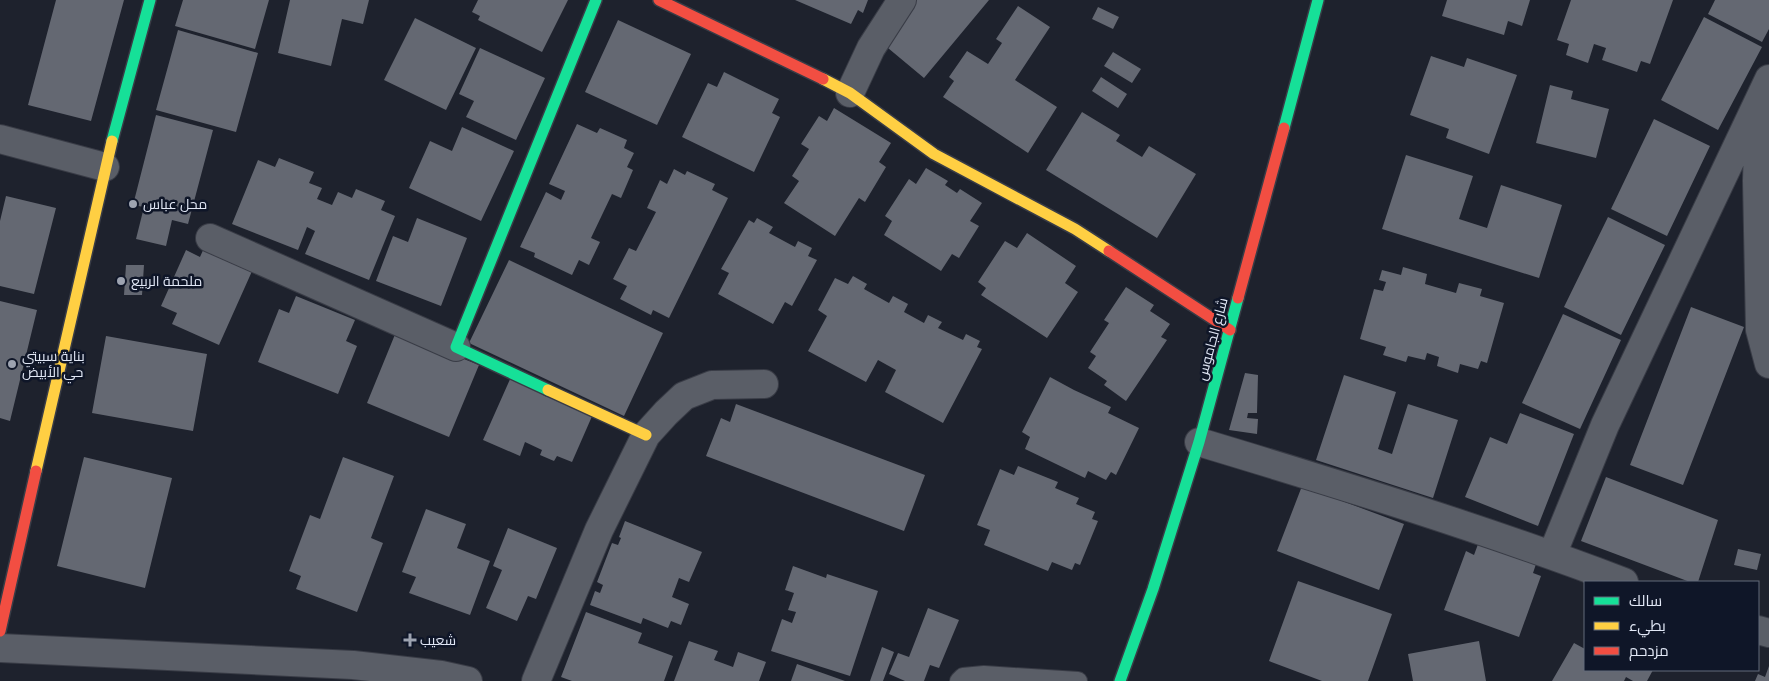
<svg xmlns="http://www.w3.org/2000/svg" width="1769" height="681" font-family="Figtree,Cairo,sans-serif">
<rect width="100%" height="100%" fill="#1e222d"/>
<!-- building -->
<path fill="#646872" d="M56 0H124L91 121 28 105Z
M183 0H269L255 49 175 26Z
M290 0H369L363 24 342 19 331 66 278 53Z
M478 0H568L542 52 478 20 480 16 472 12Z
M795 0H868L863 13 858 10 851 24Z
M909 0H989L924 78 882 43Z
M1447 0H1530L1522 26 1508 21 1504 35 1442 16Z
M1571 0H1673L1650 64 1641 61 1637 72 1602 60 1606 48 1594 44 1588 63 1566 55 1569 44 1557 40Z
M1715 0H1769V29L1762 42 1708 14Z
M1018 6 1050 27 1015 80 1057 107 1028 153 943 97 954 81 949 77 967 51 988 64 1002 43 996 39Z
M1098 7 1119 17 1113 29 1092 19Z
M1704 17 1762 47 1718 130 1661 100Z
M415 18 476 48 446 110 384 80Z
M618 20 691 54 657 125 585 92Z
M178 30 258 53 236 132 156 110Z
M480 48 545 78 516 140 466 117 474 101 459 94Z
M1113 52 1141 69 1132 83 1104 66Z
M1431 56 1464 67 1467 58 1517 75 1489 154 1446 138 1449 129 1410 115Z
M724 72 779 99 772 113 780 117 754 172 682 137 708 83 717 87Z
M1101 77 1127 94 1118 108 1092 91Z
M1550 85 1573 91 1571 99 1609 109 1596 158 1536 143Z
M834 108 891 143 879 162 886 167 865 202 859 198 835 236 784 203 799 181 792 176 809 149 801 144 819 116 827 121Z
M1082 112 1120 135 1116 141 1142 157 1149 146 1196 174 1157 238 1046 170Z
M156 115 213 130 188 224 172 220 166 246 136 239 144 207 133 205Z
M1654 119 1710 146 1667 236 1611 209Z
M577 124 597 133 600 128 627 140 624 148 634 153 627 167 633 170 621 198 612 194 591 238 600 242 589 265 579 260 572 275 534 257 535 253 520 247 546 192 561 200 565 191 549 184Z
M462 127 514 151 481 221 409 188 430 141 452 151Z
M1406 155 1473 176 1459 219 1487 228 1501 185 1562 205 1539 278 1382 229Z
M279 158 314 172 309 183 322 188 317 199 332 205 338 192 352 198 356 189 385 201 381 210 395 216 369 280 305 254 315 231 307 227 298 250 232 224 258 160 275 167Z
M926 168 948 181 945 185 957 193 960 189 982 203 970 221 979 226 959 258 952 254 941 271 884 235 892 221 885 216 909 179 916 184Z
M674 169 685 175 687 171 715 184 712 190 728 198 669 318 653 310 651 315 620 299 627 286 613 279 629 248 636 251 656 212 647 208 660 180 667 184Z
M6 196 56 208 34 294 0 286V221Z
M1608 217 1665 245 1621 335 1564 307Z
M417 218 467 238 441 306 376 281 393 236 408 242Z
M757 218 773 227 769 233 795 247 798 241 812 248 808 256 817 260 792 306 785 302 773 324 718 294 729 273 721 269 749 220 754 223Z
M1027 233 1076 266 1065 283 1078 292 1047 338 981 295 986 288 978 282 1005 241 1017 248Z
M204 248 253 269 219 345 172 324 177 313 161 306 186 250 200 257Z
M509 260 663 333 624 416 469 343Z
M126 265H144L142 295H124Z
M1403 267 1427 274 1425 284 1456 293 1459 283 1482 289 1480 296 1504 303 1487 363 1481 361 1478 369 1460 364 1458 373 1437 366 1439 357 1427 353 1425 360 1408 356 1406 362 1383 355 1386 347 1360 339 1374 289 1383 291 1386 282 1379 280 1382 270 1401 275Z
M853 276 867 284 864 289 889 303 893 296 908 304 904 312 924 323 928 315 942 322 938 328 963 340 966 334 980 341 977 347 982 349 943 423 885 392 896 370 878 360 866 382 808 351 827 316 818 310 835 278 848 284Z
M1126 287 1154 305 1150 311 1170 324 1161 337 1167 340 1126 401 1104 385 1107 381 1088 368 1096 356 1090 352 1109 323 1104 320Z
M296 296 355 320 346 341 357 346 338 394 258 362 279 309 289 313Z
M0 301 37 310 10 421 0 418Z
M1691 307 1744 327 1683 485 1630 465Z
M1563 314 1621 340 1580 429 1522 403Z
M396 332 479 365 449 437 367 403Z
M106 336 207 354 193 431 92 413Z
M1245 373 1258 375 1257 413H1248L1247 418 1258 419 1257 434 1229 430Z
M1344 375 1396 392 1378 449 1392 454 1408 404 1458 420 1433 498 1316 460Z
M511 377 593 414 572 462 557 456 554 461 540 455 542 450 525 442 520 456 483 440Z
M1050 377 1074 390 1111 407 1108 413 1139 428 1116 475 1111 472 1106 480 1088 471 1085 478 1025 449 1030 437 1022 432Z
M736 404 925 475 904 531 706 456 721 418 730 422Z
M1520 413 1574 434 1538 526 1465 497 1490 437 1507 444Z
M84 457 172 478 145 588 57 566Z
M343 457 394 476 371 538 383 543 357 612 296 589 301 576 289 571 310 515 320 519Z
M1018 466 1058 482 1055 488 1079 498 1076 504 1095 512 1092 519 1098 521 1080 565 1075 563 1072 570 1052 562 1048 571 984 545 990 530 977 525 1000 469 1014 475Z
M1606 477 1718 520 1698 582H1690L1581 541Z
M1302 486 1404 524 1379 590 1277 551Z
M426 509 466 524 457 548 490 561 470 615 409 593 416 577 402 572Z
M625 521 702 552 689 582 679 578 672 597 689 604 681 625 671 621 668 628 643 618 641 624 590 605 595 591 600 593 603 585 597 582 612 543 618 545 621 538 619 537Z
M508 528 557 548 536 599 528 596 517 621 486 608 502 570 493 566Z
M1481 536 1538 558 1533 573 1541 576 1519 637 1444 610 1466 551 1474 555Z
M1738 549 1761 554 1757 570 1734 565Z
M793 566 826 578 827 574 878 591 850 676 771 651 782 619 792 623 796 612 788 610 794 593 785 590Z
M1298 581 1392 614 1368 681H1322L1269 661Z
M928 608 959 620 939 668 930 665 924 681H905L889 674 898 653 909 657Z
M586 612 642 633 638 643 673 656 664 681H572L561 677Z
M689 641 718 651 714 660 733 667 738 652 766 662 759 681H674Z
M1479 641 1486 681H1413L1408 654Z
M1574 643 1585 649V670H1653L1647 681H1633L1626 677 1624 681H1552Z
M882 647 894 652 883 681H870Z
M797 664 845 681H791Z
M1769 666V681H1755L1758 674 1765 677Z"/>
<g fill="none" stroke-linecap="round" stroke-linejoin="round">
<!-- lane casing -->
<g stroke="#393c46" stroke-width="20">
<path id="lane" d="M959 681 963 677 984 675 1078 681"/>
</g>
<!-- street casing -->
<g stroke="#393c46" stroke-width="30">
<path id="street" d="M850 93 871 48 902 0
M1759 110 1757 181 1760 330 1769 364
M0 139 105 167
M210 238 456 347
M1199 442C1342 485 1484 529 1624 582
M1552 555 1605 425 1769 79
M1758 630 1769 633
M0 648 353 665 441 675 468 681
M536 681 599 530 646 435 666 413 684 396 712 385 764 384"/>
</g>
<!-- fast casing -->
<g stroke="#393c46" stroke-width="14">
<path id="fast" d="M1284 128 1318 0
M112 141 150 0
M548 390 456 347 596 0
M1120 681 1153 589 1199 442 1238 298"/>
</g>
<!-- slow casing -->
<g stroke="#393c46" stroke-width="14">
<path id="slow" d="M823 79 850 93 934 154 1075 229 1109 251
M548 390 646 435
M36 471 112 141"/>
</g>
<!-- jam casing -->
<g stroke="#393c46" stroke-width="14">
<path id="jam" d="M659 0 823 79
M1109 251 1230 330
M1238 298 1284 128
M0 631 36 471"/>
</g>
<!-- lane -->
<use href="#lane" stroke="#5a5e67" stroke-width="18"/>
<!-- street -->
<use href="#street" stroke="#5a5e67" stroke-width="28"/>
<!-- fast -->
<use href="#fast" stroke="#16e098" stroke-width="11"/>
<!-- slow -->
<use href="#slow" stroke="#ffcf43" stroke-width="11"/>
<!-- jam -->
<use href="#jam" stroke="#f24e42" stroke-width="11"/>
</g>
<!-- markers -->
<g fill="#9da3b0" stroke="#0f1628" stroke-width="2">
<circle cx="133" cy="204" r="5"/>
<circle cx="121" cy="281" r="5"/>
<circle cx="12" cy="364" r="5"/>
<path d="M407.5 632.5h5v5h5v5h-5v5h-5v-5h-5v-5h5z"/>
</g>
<g text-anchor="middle" stroke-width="5" stroke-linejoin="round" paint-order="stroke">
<!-- poi labels -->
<g font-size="14" fill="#e2e8f6" stroke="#0f1628" text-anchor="start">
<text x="143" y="209">محل عباس</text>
<text x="131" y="286">ملحمة الربيع</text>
<text x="22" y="361">بناية سبيتي<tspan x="22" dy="16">حي الأبيض</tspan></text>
<text x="420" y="645">شعيب</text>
</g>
<!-- street labels -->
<g font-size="14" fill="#e2e8f6" stroke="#0f1628">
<text transform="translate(1212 339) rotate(-75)" y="5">شارع الجاموس</text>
</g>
</g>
<!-- legend -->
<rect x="1584" y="581" width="175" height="90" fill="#0f1628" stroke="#636a7a"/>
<rect x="1594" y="597" width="25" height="8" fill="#16e098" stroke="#636a7a"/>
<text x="1629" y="606" font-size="15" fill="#e2e8f6">سالك</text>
<rect x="1594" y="622" width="25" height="8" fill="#ffcf43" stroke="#636a7a"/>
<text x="1629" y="631" font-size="15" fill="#e2e8f6">بطيء</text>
<rect x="1594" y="647" width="25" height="8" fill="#f24e42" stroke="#636a7a"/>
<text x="1629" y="656" font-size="15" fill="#e2e8f6">مزدحم</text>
</svg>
